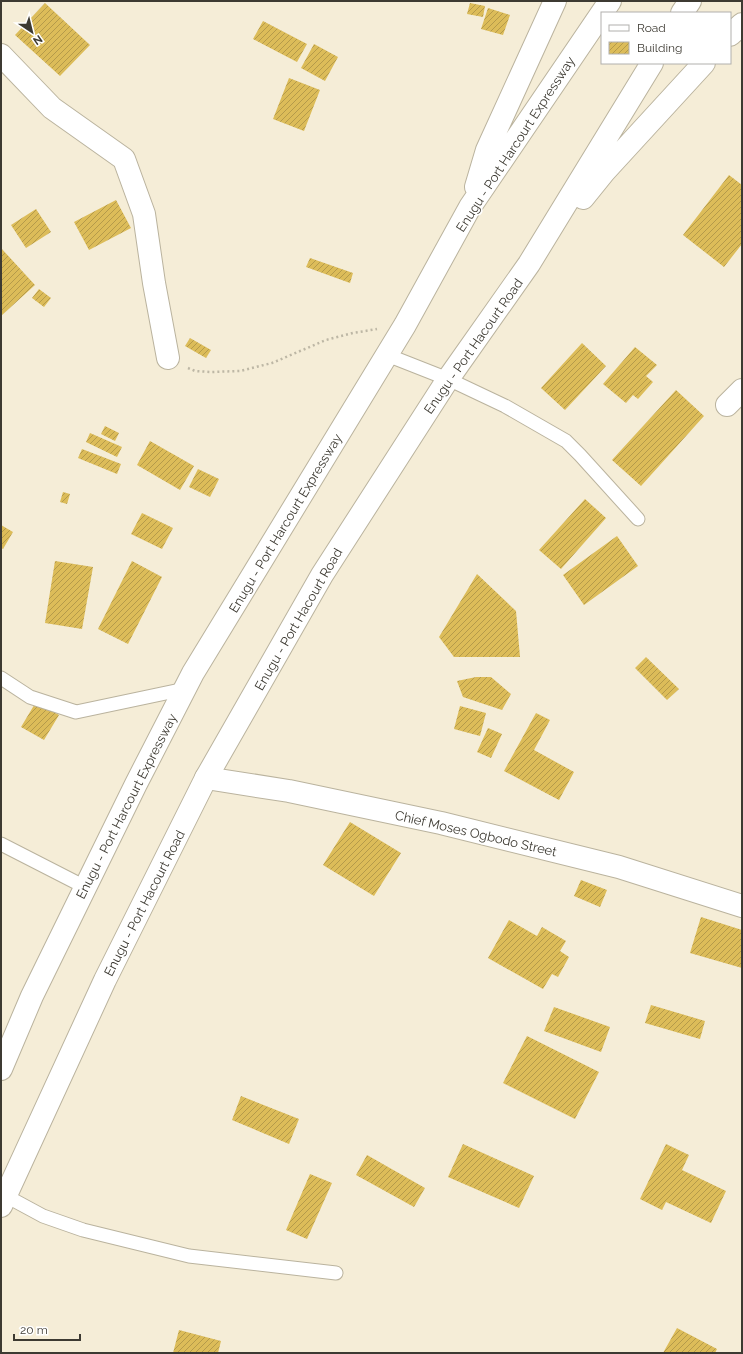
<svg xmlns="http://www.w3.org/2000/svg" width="743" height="1354" font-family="Raleway,sans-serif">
<defs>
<pattern id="building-hatch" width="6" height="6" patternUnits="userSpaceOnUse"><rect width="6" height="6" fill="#dcbc59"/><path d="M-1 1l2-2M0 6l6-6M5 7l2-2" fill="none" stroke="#b49a4a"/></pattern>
</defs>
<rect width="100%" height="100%" fill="#f5edd7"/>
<!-- building -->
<path fill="url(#building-hatch)" d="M45 3 90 45 60 76 15 35Z
M470 3 485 6 483 17 467 14Z
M488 8 510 15 503 35 481 29Z
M263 21 307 44 297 62 253 39Z
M314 44 338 57 325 81 301 68Z
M289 78 320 90 304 131 273 119Z
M729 175 742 185V244L724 267 683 235Z
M116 200 131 228 89 250 74 222Z
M36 209 51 232 26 248 11 225Z
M1 248 35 285 1 316Z
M310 258 353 273 350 283 306 267Z
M39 289 51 298 44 307 32 298Z
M190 338 211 350 206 358 185 346Z
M582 343 606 366 565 410 541 388Z
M635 347 657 365 646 376 653 382 638 399 633 395 626 403 603 384Z
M676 390 704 416 641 486 612 460Z
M105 426 119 433 115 441 101 434Z
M90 433 122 447 117 457 86 442Z
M150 441 194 466 180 490 137 465Z
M82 449 121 464 117 474 78 458Z
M198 469 219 479 210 497 189 487Z
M63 492 70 494 67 504 60 502Z
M585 499 606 518 561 569 539 550Z
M142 513 173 528 162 549 131 534Z
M1 525 13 532 3 549 1 548Z
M617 536 638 566 584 605 563 575Z
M55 561 93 567 82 629 45 623Z
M132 561 162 577 128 644 98 629Z
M477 574 516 611 520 657H454L439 637Z
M646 657 679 689 667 700 635 668Z
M476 677H491L511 694 502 710 463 697 457 681Z
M36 702 59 715 44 740 21 727Z
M460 706 486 713 480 736 454 729Z
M536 713 550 720 534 750 574 772 559 800 504 771Z
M488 728 502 734 491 758 477 752Z
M350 822 401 853 374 896 323 865Z
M581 880 607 890 600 907 574 896Z
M701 917 742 930V968L690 953Z
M509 920 537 936 542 927 566 941 560 951 569 957 558 977 552 974 543 989 488 958Z
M651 1005 705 1021 700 1039 645 1023Z
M554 1007 610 1027 601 1052 544 1031Z
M527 1036 599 1072 575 1119 503 1083Z
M241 1096 299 1119 289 1144 232 1120Z
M463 1144 534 1176 519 1208 448 1177Z
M666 1144 689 1155 682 1170 726 1191 711 1223 666 1202 662 1210 640 1199Z
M367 1155 425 1188 414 1207 356 1175Z
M310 1174 332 1183 307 1239 286 1230Z
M677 1328 717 1349 715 1353H663Z
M179 1330 221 1341 218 1353H173Z"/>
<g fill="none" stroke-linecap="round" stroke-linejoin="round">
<!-- lane casing -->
<g stroke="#bab39e" stroke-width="15">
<path id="lane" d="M387 355 448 379 505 406 566 441 580 455 638 519
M1 678 30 697 76 712 185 689
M1 844 85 887
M6 1196 43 1216 83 1230 189 1256 336 1273"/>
</g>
<!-- street casing -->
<g stroke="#bab39e" stroke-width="24">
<path id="street" d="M1 55 52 108 124 159 144 214 154 283 168 358
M727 405 742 390
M206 778 289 791 441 823 619 867 742 906"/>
</g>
<!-- highway casing -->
<g stroke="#bab39e" stroke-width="24">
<path id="highway" d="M682 13 690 1
M730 35 742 24
M476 187 487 150 555 1
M583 198 604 172 704 63
M1 1069 32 996 136 784 193 673 405 325 470 207 610 1
M1 1206 105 980 206 778 322 575 448 379 529 264 652 63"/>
</g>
<!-- path -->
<path stroke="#bdb7a5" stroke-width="2.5" stroke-dasharray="2 3" stroke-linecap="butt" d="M188 368 195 371 211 372 240 371 272 363 326 340 353 333 377 329"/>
<!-- lane -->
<use href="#lane" stroke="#fff" stroke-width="13"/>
<!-- street -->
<use href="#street" stroke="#fff" stroke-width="22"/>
<!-- highway -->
<use href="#highway" stroke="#fff" stroke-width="22"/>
</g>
<g text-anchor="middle" stroke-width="3.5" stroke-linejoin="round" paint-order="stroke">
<!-- street labels -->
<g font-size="13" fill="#3d3a32" stroke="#fff">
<text transform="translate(515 144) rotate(-57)" y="5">Enugu - Port Harcourt Expressway</text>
<text transform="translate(473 346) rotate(-55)" y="5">Enugu - Port Hacourt Road</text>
<text transform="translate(285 523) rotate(-59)" y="5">Enugu - Port Harcourt Expressway</text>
<text transform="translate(298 619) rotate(-60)" y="5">Enugu - Port Hacourt Road</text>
<text transform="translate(126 806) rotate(-63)" y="5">Enugu - Port Harcourt Expressway</text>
<text transform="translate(476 833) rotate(13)" y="5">Chief Moses Ogbodo Street</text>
<text transform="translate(144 903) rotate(-63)" y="5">Enugu - Port Hacourt Road</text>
</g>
</g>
<!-- border -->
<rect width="743" height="1354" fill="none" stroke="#3d3a32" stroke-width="4"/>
<!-- legend -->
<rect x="601" y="12" width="130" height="52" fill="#ffffff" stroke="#b1b0ad"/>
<rect x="609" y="25" width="20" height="6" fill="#ffffff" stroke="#b1b0ad"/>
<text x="637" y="32" font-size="12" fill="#3d3a32">Road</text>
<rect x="609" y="42" width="20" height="12" fill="url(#building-hatch)" stroke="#b1b0ad"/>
<text x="637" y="52" font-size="12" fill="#3d3a32">Building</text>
<!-- north arrow -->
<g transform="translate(32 32) rotate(145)" stroke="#ffffff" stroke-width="3" paint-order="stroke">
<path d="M0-3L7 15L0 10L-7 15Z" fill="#3d3a32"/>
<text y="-6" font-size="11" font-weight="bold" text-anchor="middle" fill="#3d3a32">N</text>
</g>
<!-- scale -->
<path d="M14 1334v6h66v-6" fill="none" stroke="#3d3a32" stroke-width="2"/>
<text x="20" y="1334" font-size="12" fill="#3d3a32" stroke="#ffffff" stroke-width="3" paint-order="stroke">20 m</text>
</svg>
